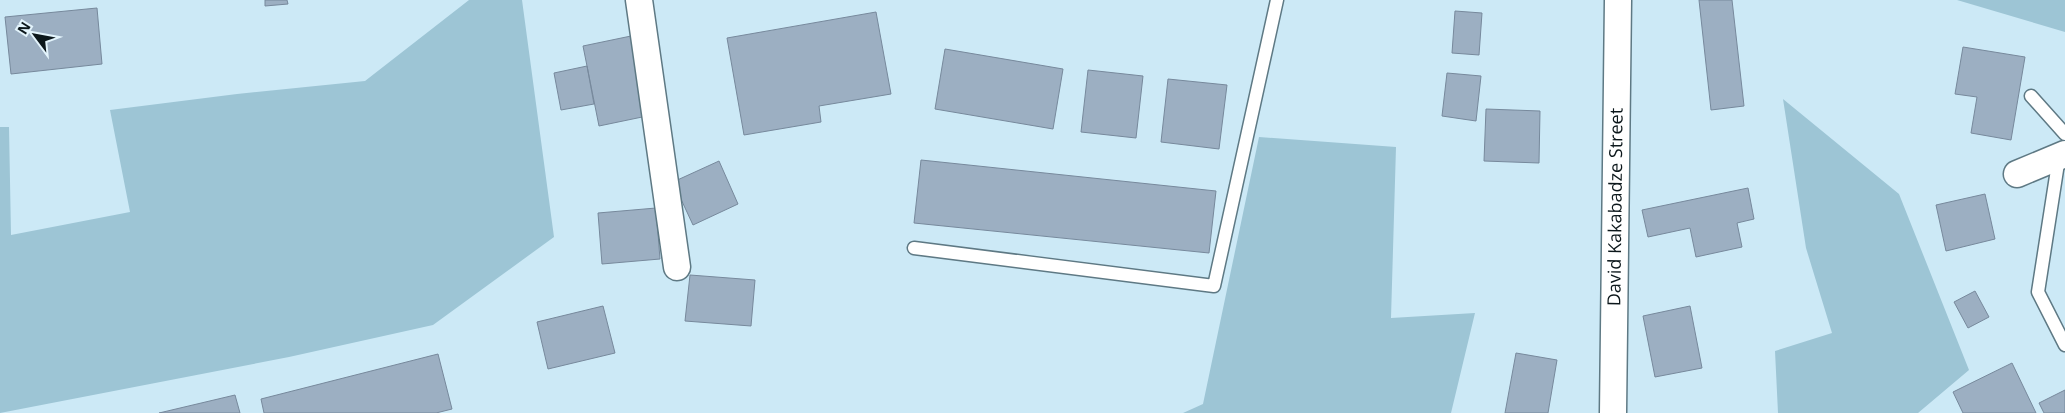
<svg xmlns="http://www.w3.org/2000/svg" width="2065" height="413" font-family="'Open Sans',sans-serif">
<rect width="100%" height="100%" fill="#cce9f6"/>
<!-- green -->
<path fill="#9dc5d5" d="M469 0H522L554 237 433 325 289 357 0 413V127H9L11 235 130 212 110 110 237 94 365 81Z
M1957 0H2065V32Z
M1783 99 1899 194 1969 370 1918 413H1778L1775 351 1832 333 1806 248Z
M1259 137 1396 147 1391 318 1475 313 1451 413H1183L1203 404Z"/>
<!-- building -->
<path fill="#9cafc2" stroke="#77899c" d="M265 0H287L288 4 265 6Z
M1699 0H1732L1744 106 1711 110Z
M97 8 102 64 11 74 5 17Z
M1455 11 1482 13 1479 55 1452 53Z
M876 12 891 94 819 106 821 122 744 135 727 38Z
M631 36 647 116 599 126 583 46Z
M1963 47 2025 57 2011 140 1971 133 1977 97 1955 94Z
M945 49 1063 69 1053 129 935 109Z
M587 66 594 104 561 110 554 73Z
M1088 70 1143 76 1136 138 1081 132Z
M1447 73 1481 76 1476 121 1442 116Z
M1168 79 1227 85 1219 149 1161 142Z
M1486 109 1540 111 1539 163 1484 161Z
M921 160 1216 191 1209 253 914 223Z
M719 161 738 204 693 225 673 182Z
M1748 188 1754 219 1737 223 1742 247 1696 257 1690 228 1648 237 1642 210Z
M1985 194 1995 239 1946 251 1936 205Z
M656 208 660 259 602 264 598 213Z
M690 275 755 280 751 326 685 321Z
M1975 291 1989 317 1968 328 1954 302Z
M603 306 615 353 548 369 537 322Z
M1690 306 1702 368 1655 377 1643 316Z
M1516 353 1557 360 1548 413H1505Z
M438 354 452 409 436 413H264L261 399Z
M2012 363 2036 413H1963L1953 392Z
M2065 390V413H2044L2039 403Z
M235 395 240 413H159Z"/>
<g fill="none" stroke-linecap="round" stroke-linejoin="round">
<!-- lane casing -->
<g stroke="#5e7984" stroke-width="15">
<path id="lane" d="M2031 96 2065 134
M2059 157 2038 292 2065 345
M914 248 1214 286 1277 0"/>
</g>
<!-- street casing -->
<g stroke="#5e7984" stroke-width="29">
<g id="street">
<path d="M639 0 677 267"/>
<path d="M2017 174 2065 154"/>
<path id="s1" d="M1613 413 1618 0"/>
</g>
</g>
<!-- lane -->
<use href="#lane" stroke="#fff" stroke-width="12"/>
<!-- street -->
<use href="#street" stroke="#fff" stroke-width="26"/>
</g>
<g text-anchor="middle" stroke-width="4.5" stroke-linejoin="round" paint-order="stroke">
<!-- street labels -->
<g font-size="18" fill="#0c171b" stroke="#e3f4fc">
<text dy="6" stroke="none"><textPath href="#s1" startOffset="206">David Kakabadze Street</textPath></text>
</g>
</g>
<!-- north arrow -->
<g transform="translate(35 35) rotate(302)" stroke="#e3f4fc" stroke-width="4" paint-order="stroke">
<path d="M0-4L9 19L0 12L-9 19Z" fill="#0c171b"/>
<text y="-8" font-size="14" font-weight="bold" text-anchor="middle" fill="#0c171b">N</text>
</g>
</svg>
